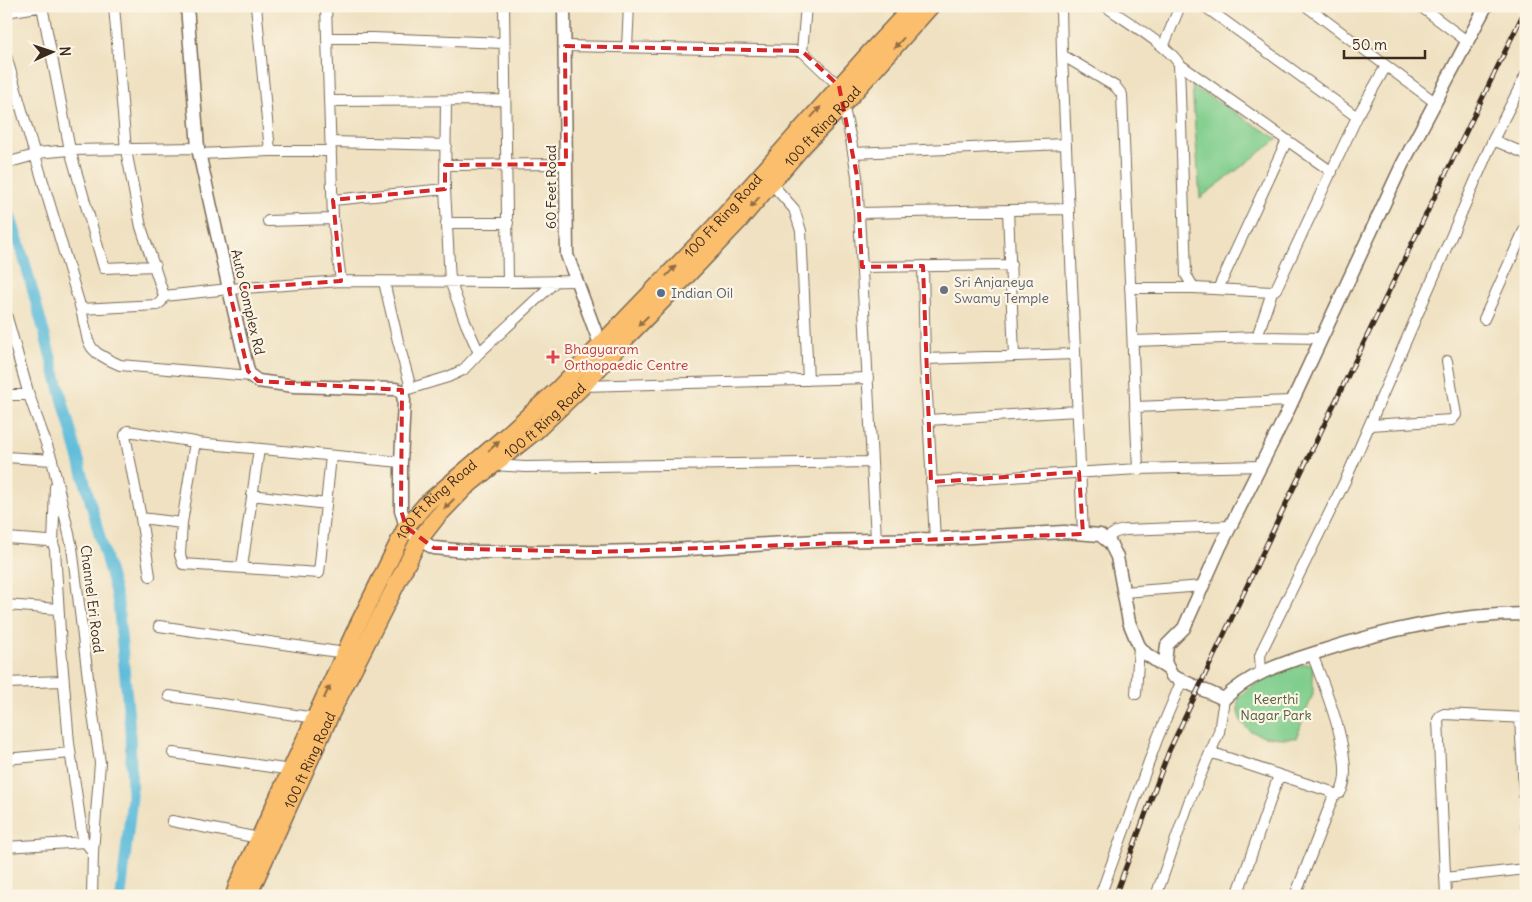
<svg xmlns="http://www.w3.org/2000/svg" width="1532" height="902" font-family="Delius,sans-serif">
<rect width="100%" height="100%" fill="#fcf5e5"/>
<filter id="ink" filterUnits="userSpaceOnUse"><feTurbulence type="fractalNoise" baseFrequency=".02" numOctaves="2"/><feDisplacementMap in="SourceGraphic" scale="10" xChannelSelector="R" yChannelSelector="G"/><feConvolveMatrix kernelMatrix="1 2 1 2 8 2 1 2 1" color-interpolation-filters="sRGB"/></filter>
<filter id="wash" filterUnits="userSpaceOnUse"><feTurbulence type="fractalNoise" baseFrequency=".0096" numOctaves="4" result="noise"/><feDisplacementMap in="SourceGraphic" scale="20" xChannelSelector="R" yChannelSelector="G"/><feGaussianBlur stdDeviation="1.12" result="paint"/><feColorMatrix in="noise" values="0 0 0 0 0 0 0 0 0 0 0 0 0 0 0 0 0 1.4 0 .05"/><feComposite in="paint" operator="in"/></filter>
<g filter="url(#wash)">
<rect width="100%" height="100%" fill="#efe1c1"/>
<!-- green -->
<path fill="#80ce8d" stroke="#5e7c56" d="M1192 86 1278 139 1200 198Z
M1313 663V694L1296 738C1274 738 1243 739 1238 712 1238 707 1237 700 1240 696 1246 687 1286 668 1298 666 1303 664 1308 664 1313 663Z"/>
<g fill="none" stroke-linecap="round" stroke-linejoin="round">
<!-- canal -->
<path stroke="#5cbbda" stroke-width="11" d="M6 202 24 259 118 603 130 729 132 797 121 896"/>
</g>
</g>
<g filter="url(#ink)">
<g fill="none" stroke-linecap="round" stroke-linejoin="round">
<!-- minor casing -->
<g stroke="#7a6a57" stroke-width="12">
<path id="minor" d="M42 6 70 150 104 268 155 266
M256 6 270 151
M326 6 333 219 341 281
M504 6 508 282
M1061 6 1062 55 1083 534
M1105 6C1123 19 1170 47 1179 64L1186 275 1194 288 1272 292 1276 289 1357 117 1204 6
M1306 6 1436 103
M1420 6 1468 42
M6 12 44 6
M327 38H373L504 43
M565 46 802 51 839 86 851 140 857 176 876 539
M627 47 629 6
M1163 47 1180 6
M802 51 806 6
M1062 55 1116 87 1122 95 1138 469
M6 56 35 155 6 163
M1179 64 1332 172
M329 101 505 100
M446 101 445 189 450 281 466 324 479 353
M1357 117 1386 66
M1493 140 1526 154
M331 142 446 145
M198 148 70 150 37 153 35 155 81 309 88 341 92 348 97 353 109 360 120 365 251 376
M853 153 1066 144
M199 154 270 151H331
M445 165 566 164
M771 183 794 209 801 231 808 380
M333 200 445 189
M1008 210 1014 356
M859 213 1069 209
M268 221 333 219
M446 223H508
M923 266 925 359 935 539
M862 267 1011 265
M384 282 398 341 411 388
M1130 288H1194
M1218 289 1287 140
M164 296 229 289 341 281 508 282 576 281
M81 309 157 305 161 302 164 296 141 227 126 150 114 6
M6 314 29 395 52 460 72 547 90 694 100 763 93 852 92 896
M1484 319 1526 226
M1257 337 1272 292
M1133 341 1257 337 1322 338
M925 359 1074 354
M583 386 868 378
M402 391 448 377 463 370 479 353 556 281
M6 395H29
M1135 407 1292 401
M928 420 1077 411
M1370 425 1452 420 1456 415 1447 361
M195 442 182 523 141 518 125 435 128 431 195 442 197 443 401 462
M6 457 52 460
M494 465 525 467 872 462
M931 482 1138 469 1261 466
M252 495 326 504
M141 518 150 576
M182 523 180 555 183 564 319 573 331 456
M6 538 48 541 53 544 55 549 61 648 69 743 83 839 93 852
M1105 539 1116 532 1125 530 1231 526
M53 544 55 487
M242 567 259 449
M1124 592 1203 586
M6 605 58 609
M159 626 345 653
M1312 654C1323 683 1358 766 1340 793L1334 795
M1261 673 1260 656 1263 648 1346 479 1493 140 1526 75
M6 683 63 681
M1136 694 1139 646
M169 696 315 718
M1520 718 1526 828
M1210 752 1279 775 1237 896
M173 753 291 770
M6 759 70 753
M1279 775 1329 791 1334 795 1295 896
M172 821 259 838
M6 847 85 842
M1445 878 1526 869
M1100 896 1158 737 1182 680
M1156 896 1189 802 1219 732 1224 699
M1446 896 1438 720 1440 716 1444 714 1526 718"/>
</g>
<!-- tertiary casing -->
<g stroke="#7a6a57" stroke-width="15">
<path id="tertiary" d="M187 6 198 148 229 289 248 371 251 376 258 381 294 386 395 389 402 391 404 401 401 462V510L406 527 419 540 434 548 476 552H596L672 550 816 541 935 539 1064 532 1100 535 1110 543 1117 557 1129 622 1139 646 1146 654 1168 669
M564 6 567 255 603 352
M1486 6 1402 165 1284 419 1220 547 1184 628 1167 645 1165 662 1172 676 1224 699C1248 675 1280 664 1312 654 1381 631 1453 614 1526 614"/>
</g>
<!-- primary casing -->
<g stroke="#7a6a57" stroke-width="19">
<g id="primary">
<path id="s1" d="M234 896 237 886 354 633 406 527 426 504 508 434 557 390 714 227 870 52 913 6"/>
<path id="s2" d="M248 896 335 705 419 540 437 517 466 487 537 430 583 386 630 334 682 281 739 221 803 146 843 105 931 6"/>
</g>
</g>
<!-- minor -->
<use href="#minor" stroke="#fff" stroke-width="10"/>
<!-- tertiary -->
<use href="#tertiary" stroke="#fff" stroke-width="12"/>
<!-- primary -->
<use href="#primary" stroke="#fabe6d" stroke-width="16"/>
<!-- rail casing -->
<g stroke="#3b2a1e" stroke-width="5">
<path id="rail" d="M1115 896 1169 751 1279 518 1526 8"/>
</g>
<!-- rail -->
<use href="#rail" stroke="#fcf5e5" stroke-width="3" stroke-dasharray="9" stroke-linecap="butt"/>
</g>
<!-- one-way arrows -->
<defs><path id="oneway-solid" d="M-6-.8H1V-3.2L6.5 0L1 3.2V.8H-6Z" transform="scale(1.25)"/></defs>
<g fill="#916d42">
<use href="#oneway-solid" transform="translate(899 43) rotate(132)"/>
<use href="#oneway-solid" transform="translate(816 112) rotate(-48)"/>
<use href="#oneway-solid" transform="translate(755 202) rotate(131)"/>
<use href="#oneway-solid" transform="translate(671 271) rotate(-46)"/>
<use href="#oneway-solid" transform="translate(643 321) rotate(135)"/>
<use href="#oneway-solid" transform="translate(494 446) rotate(-41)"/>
<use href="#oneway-solid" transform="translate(449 504) rotate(135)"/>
<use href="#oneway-solid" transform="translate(327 692) rotate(-65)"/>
</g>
</g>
<!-- marked area -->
<path fill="none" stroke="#d62828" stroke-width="4" stroke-dasharray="10 6" stroke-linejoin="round" d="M565 46 802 51 839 86 857 176 862 267 923 266 931 482 1079 472 1083 534 596 552 434 548 406 527 401 510 402 390 258 381 248 371 229 289 341 281 333 200 445 189V165L566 164Z"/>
<!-- markers -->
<circle fill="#6b7280" stroke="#fcf5e5" stroke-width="2" cx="944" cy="290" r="5"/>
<circle fill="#5c6f8a" stroke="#fcf5e5" stroke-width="2" cx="661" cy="293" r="5"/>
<path fill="#e0444e" stroke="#fcf5e5" stroke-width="2" d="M550.5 349.5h5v5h5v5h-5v5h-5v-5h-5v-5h5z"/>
<g text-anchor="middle" stroke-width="4.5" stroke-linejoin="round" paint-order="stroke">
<!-- street labels -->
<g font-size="14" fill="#3b2a1e" stroke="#fcf5e5">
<text dy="5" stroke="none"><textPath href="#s2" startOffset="974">100 ft Ring Road</textPath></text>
<text transform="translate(551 187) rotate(-90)" y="5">60 Feet Road</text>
<text dy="5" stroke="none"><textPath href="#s1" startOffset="852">100 Ft Ring Road</textPath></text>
<text transform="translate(248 302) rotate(77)" y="5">Auto Complex Rd</text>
<text dy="5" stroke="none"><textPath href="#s2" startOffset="569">100 ft Ring Road</textPath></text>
<text dy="5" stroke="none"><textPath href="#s1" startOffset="448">100 Ft Ring Road</textPath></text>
<text transform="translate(92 599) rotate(83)" y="5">Channel Eri Road</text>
<text dy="5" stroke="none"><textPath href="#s2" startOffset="149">100 ft Ring Road</textPath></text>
</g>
<!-- worship labels -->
<g font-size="14" fill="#5b616d" stroke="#fcf5e5" text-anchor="start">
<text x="954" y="287">Sri Anjaneya<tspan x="954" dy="16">Swamy Temple</tspan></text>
</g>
<!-- service labels -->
<g font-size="14" fill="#4e5e75" stroke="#fcf5e5" text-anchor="start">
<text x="671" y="298">Indian Oil</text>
</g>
<!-- health labels -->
<g font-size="14" fill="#be3a42" stroke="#fcf5e5" text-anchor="start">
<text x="564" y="354">Bhagyaram<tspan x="564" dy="16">Orthopaedic Centre</tspan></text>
</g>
<!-- park labels -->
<g font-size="14" fill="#505b3f" stroke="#fcf5e5">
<text x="1276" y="704">Keerthi<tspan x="1276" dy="16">Nagar Park</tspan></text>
</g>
</g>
<!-- margin -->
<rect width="1532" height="902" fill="none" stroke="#fcf5e5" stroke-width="25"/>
<!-- north arrow -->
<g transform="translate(52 52) rotate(87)" stroke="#fcf5e5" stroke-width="4" paint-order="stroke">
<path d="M0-4L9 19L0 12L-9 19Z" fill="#3b2a1e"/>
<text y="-8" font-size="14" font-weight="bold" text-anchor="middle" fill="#3b2a1e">N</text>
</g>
<!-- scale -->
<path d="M1344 50v8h81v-8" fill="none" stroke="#3b2a1e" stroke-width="2.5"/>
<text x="1352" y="50" font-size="15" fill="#3b2a1e" stroke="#fcf5e5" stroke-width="4" paint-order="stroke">50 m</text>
</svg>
